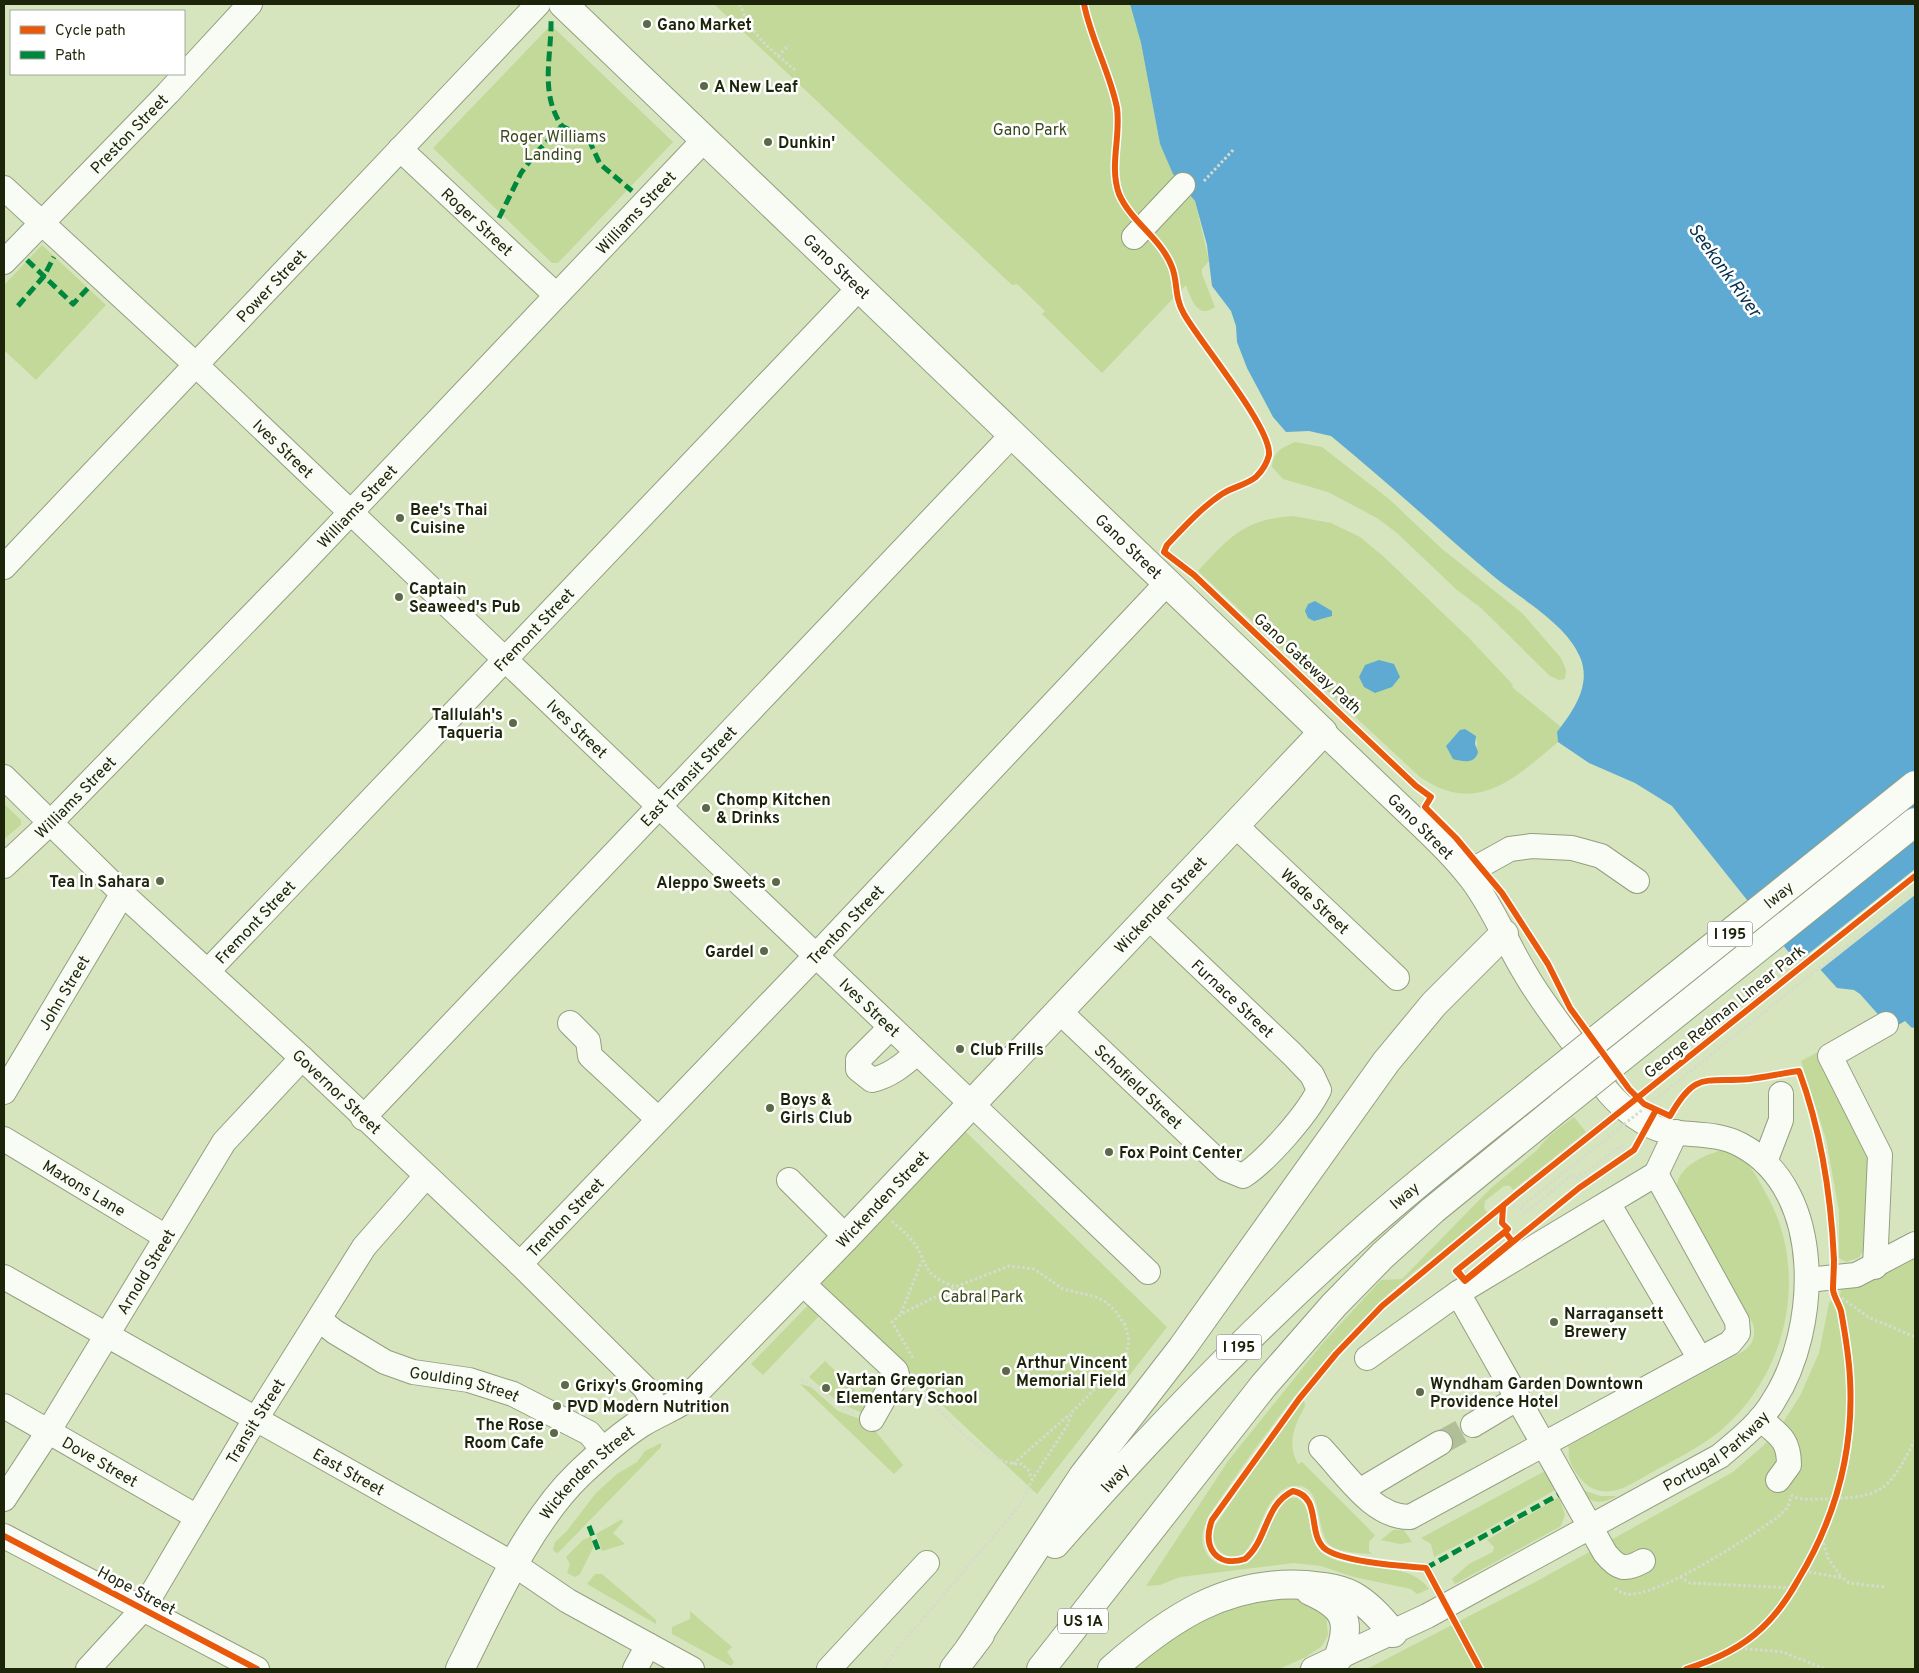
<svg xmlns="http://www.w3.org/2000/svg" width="1919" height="1673" font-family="Overpass,sans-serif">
<rect width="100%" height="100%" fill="#d6e5bd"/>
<!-- green -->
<path fill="#c2d99a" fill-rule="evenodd" d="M714 4H1130L1141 43 1160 144 1167 159 1195 201 1209 261 1202 269V274L1215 307C1198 320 1191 299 1186 285L1102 373 1042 314 1045 311 1017 284 1012 285Z
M551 25 673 142 558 263H552L433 148Z
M42 245 106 305 36 380 4 350V285Z
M1295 442 1322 447 1389 499 1441 548 1522 613 1561 658 1566 670 1565 679 1559 680 1550 676 1481 608 1457 590 1397 533 1377 518 1328 492 1283 479 1272 467C1274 451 1281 448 1295 442Z
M1293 516 1331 523 1360 537 1384 557 1470 639 1513 685 1512 687 1561 727 1557 732 1558 742C1514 779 1477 816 1420 777L1198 571C1231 536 1243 520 1293 516ZM1457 734 1477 740V747L1448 743Z
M4 804 21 820V825L4 839Z
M1818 1052 1870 1147 1867 1254 1863 1252 1858 1258 1846 1262 1839 1258V1211L1826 1139 1801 1061Z
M1574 1117 1586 1132 1513 1190 1510 1186H1504L1485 1201 1484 1208 1488 1214C1453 1242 1415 1269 1382 1300 1315 1364 1261 1438 1209 1515 1202 1529 1198 1544 1210 1558 1216 1564 1223 1566 1231 1566 1274 1569 1264 1493 1297 1498 1317 1510 1303 1542 1325 1555 1354 1573 1409 1559 1429 1589L1417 1594 1411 1589 1354 1577 1321 1566 1294 1563 1180 1577 1160 1585 1146 1586 1228 1461 1322 1344 1381 1280 1402 1279 1491 1188 1536 1151 1549 1136Z
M964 1130 1167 1327 1037 1494 815 1286Z
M1729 1149C1749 1158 1759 1181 1769 1199 1807 1272 1789 1366 1729 1423 1708 1443 1682 1456 1656 1470 1637 1480 1616 1498 1594 1489 1583 1485 1571 1468 1569 1457 1568 1452 1570 1451 1568 1446L1742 1352C1753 1345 1756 1336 1753 1324L1677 1186C1678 1165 1712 1151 1729 1149Z
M1915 1256V1669H1367L1539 1580 1733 1472 1763 1446 1782 1424 1800 1396 1819 1353 1829 1303 1841 1292 1840 1287Z
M813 1300 822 1313 763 1375 751 1364Z
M825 1361 858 1393 880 1370 884 1376 870 1416 839 1403 809 1377Z
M800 1384 811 1387 838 1411 868 1422 903 1465 894 1474Z
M1304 1400 1305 1406C1295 1425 1286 1443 1298 1464L1302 1462 1375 1535 1369 1542V1551L1372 1554C1360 1553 1342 1553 1331 1546 1314 1534 1325 1482 1294 1486 1289 1486 1284 1488 1280 1492 1261 1508 1260 1536 1243 1554 1224 1562 1211 1547 1213 1529L1272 1442Z
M661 1443V1447L558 1553 555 1552 553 1549 555 1542 566 1532 596 1493 617 1474 637 1462 645 1451Z
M1545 1471 1555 1490 1475 1536 1434 1557 1431 1544 1421 1538Z
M1580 1489 1600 1496H1617C1600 1505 1591 1504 1580 1489Z
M1559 1497 1565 1515 1561 1526 1455 1584 1452 1579 1469 1564 1493 1552 1494 1547 1487 1540Z
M622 1519 623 1522 613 1533 625 1544 602 1551 596 1534Z
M1393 1530H1404L1412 1542 1400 1544 1381 1540Z
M591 1536 594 1546 580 1574 575 1577 567 1573 570 1564 566 1557 583 1540Z
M595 1574H602L656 1620V1624L587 1584Z
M1253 1598 1301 1599 1326 1613 1328 1635 1322 1646 1306 1657 1279 1669H1129L1175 1632Z
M690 1611 732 1647 727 1652 734 1662 731 1666 672 1634V1627L690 1619Z"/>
<!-- water -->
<path fill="#5eaad2" d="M1130 4H1915V1027L1912 1028 1905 1021 1891 1029 1860 994 1854 990 1837 988 1818 967 1791 955 1672 806 1635 783 1589 763 1558 742 1557 732C1573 711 1592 685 1580 657 1566 623 1519 598 1492 575 1438 529 1386 481 1331 436L1309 431 1286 432 1273 417 1247 368 1237 342 1236 326 1231 311 1212 286 1207 245 1195 201 1173 174 1160 144 1141 43Z
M1315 601 1332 611V616L1314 621 1308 618 1305 611 1308 604Z
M1379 660 1394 664 1400 677 1392 687 1375 693 1364 687 1359 677 1365 665Z
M1465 729 1476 736 1475 744 1478 752C1475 764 1464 762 1453 759L1446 746 1460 730Z"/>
<!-- pier -->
<path fill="#d6e5bd" d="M1915 869V895L1819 971 1798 962Z"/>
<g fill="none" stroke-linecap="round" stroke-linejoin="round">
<!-- minor-tunnel -->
<path stroke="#b1bf99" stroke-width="24" stroke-dasharray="24 12" stroke-linecap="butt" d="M1440 1443 1473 1425"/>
<!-- minor casing -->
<g stroke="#939f80" stroke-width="26">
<g id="minor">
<path id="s1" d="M400 149 556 295"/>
<path id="s2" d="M4 188 195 364 1148 1272"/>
<path d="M1134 237 1183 185"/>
<path id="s3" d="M4 262 168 93 250 4"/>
<path id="s4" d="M4 567 538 4"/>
<path id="s5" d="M4 777 125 896 302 1058 520 1264 645 1388 660 1413"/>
<path id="s6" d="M1234 824 1397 978"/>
<path id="s7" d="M4 866 51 822 298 568 704 140"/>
<path d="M1467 873 1510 849 1532 846 1572 848 1601 856 1637 881"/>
<path id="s8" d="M208 971 860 287"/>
<path id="s9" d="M1058 1010 1226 1169 1243 1176C1267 1160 1306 1116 1319 1090L1312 1075 1292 1054 1147 916"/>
<path d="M570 1023 588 1041 590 1056 658 1119"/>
<path d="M890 1028 858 1060V1069L872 1080C890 1076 903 1065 917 1053"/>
<path id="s10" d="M4 1092 117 903 125 896"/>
<path id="s11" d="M363 1118 1013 434"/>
<path id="s12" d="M4 1139 166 1237"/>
<path d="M1765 1162 1781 1120V1094"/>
<path d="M789 1180 846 1237"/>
<path d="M1608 1203 1700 1359"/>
<path id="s13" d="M520 1264 826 945 1167 583"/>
<path d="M1875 1267 1880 1155 1830 1056 1886 1024"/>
<path id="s14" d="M4 1277 515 1565 568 1601 692 1669"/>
<path d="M1807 1280 1856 1275 1915 1244"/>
<path d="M801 1282 896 1371 897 1375 872 1419"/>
<path id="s15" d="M320 1320 335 1332 385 1362 413 1372 469 1380 513 1394 589 1433 605 1452"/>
<path d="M1367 1358 1458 1293"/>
<path id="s16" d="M4 1406 197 1517"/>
<path d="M1760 1419C1779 1435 1789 1439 1789 1465L1778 1480"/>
<path d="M1473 1425 1518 1398"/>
<path d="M1321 1448C1345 1473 1373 1518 1410 1517L1730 1343 1738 1333 1737 1321 1656 1174"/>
<path d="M1361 1490 1440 1443"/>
<path id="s17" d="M4 1499 48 1432 224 1142 302 1058"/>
<path d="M4 1536 257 1669"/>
<path d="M1643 1561C1625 1571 1618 1569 1605 1553L1458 1293 1656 1174 1676 1132"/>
<path id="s18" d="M88 1669 143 1609 247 1433 364 1247 426 1176"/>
<path d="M635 1669 648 1645"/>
<path d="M829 1669 927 1563"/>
<path id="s19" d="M1313 1669 1427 1616 1720 1456C1740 1439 1761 1423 1774 1400 1819 1330 1826 1190 1741 1145 1717 1132 1691 1136 1665 1131 1644 1126 1623 1109 1609 1093 1594 1074 1581 1053 1566 1033 1552 1014 1537 994 1525 973 1506 942 1494 909 1472 880 1453 855 1430 834 1408 813 1380 786 1351 759 1323 732"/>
</g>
</g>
<!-- major casing -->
<g stroke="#939f80" stroke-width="30">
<g id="major">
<path id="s20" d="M460 1669C492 1606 528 1523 579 1474 597 1457 619 1437 641 1423 659 1412 677 1406 694 1393L846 1237 1323 732 563 4"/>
</g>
</g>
<!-- highway casing -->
<g stroke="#939f80" stroke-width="30">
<g id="highway">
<path id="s21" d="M1055 1544C1150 1436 1250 1332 1357 1236 1417 1182 1481 1133 1544 1082"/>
<path d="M1310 1591C1346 1607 1352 1621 1338 1658"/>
<path d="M970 1648 1083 1476 1182 1348 1386 1062 1434 1004 1504 934"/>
<path d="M954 1669 980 1635"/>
<path d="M1041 1669 1264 1385 1334 1305 1383 1255 1433 1210 1562 1105"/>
<path d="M1112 1669C1169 1619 1226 1580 1306 1585 1325 1587 1341 1588 1357 1598 1371 1607 1382 1620 1393 1633"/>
</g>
</g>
<!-- path -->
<path stroke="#d6dbce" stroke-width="3" stroke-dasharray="2.5 2.5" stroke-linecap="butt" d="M740 4C749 33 772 51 795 70
M778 56 789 45
M1204 181 1234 149
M1521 1207 1525 1213 1573 1174 1576 1179 1621 1146 1627 1155
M892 1221C898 1227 905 1232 910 1238 930 1261 918 1274 954 1286
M1842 1298 1868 1317 1915 1337
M901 1313 922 1261
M801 1380C820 1386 832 1404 853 1413
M916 1383 921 1392C946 1415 986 1466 1022 1464L1029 1471 1032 1480
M1013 1464 1070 1414
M1791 1495C1798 1501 1815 1499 1825 1499 1884 1497 1888 1491 1915 1440
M1822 1538 1828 1558 1842 1578
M1804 1571 1843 1578 1849 1583 1885 1587
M1680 1577 1690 1583 1794 1588
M1615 1588C1620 1592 1625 1595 1632 1594 1666 1592 1748 1538 1778 1517L1788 1507 1791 1497
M1735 1648 1783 1652 1825 1669
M884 1669 898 1648 1020 1505 1032 1480 1067 1426 1072 1412 1126 1358 1129 1340 1125 1325 1117 1313 1106 1302 1096 1297 1063 1289 1034 1269 1009 1266 955 1287 901 1314 892 1322 913 1358"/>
<!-- minor -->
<use href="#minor" stroke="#f9fbf5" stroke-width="24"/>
<!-- major -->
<use href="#major" stroke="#f9fbf5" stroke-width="28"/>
<!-- highway -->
<use href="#highway" stroke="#f9fbf5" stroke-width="28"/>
<!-- highway-bridge casing -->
<g stroke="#939f80" stroke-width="30" stroke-linecap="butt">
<g id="highway-bridge">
<path id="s22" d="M1544 1082 1915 785"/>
<path d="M1562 1105 1915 822"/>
</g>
</g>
<!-- path-bridge -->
<path stroke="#d6dbce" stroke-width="3" stroke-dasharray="2.5 2.5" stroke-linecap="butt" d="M1503 1207H1521L1915 891"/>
<!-- highway-bridge -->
<use href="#highway-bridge" stroke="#f9fbf5" stroke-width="28"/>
<!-- quiet -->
<path stroke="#00873e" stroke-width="5" stroke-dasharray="10 5" stroke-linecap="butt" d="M562 126 589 140 600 164 632 191
M499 218 521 173 535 154 562 126C539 93 552 55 551 18
M27 260 73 304 88 288
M18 306 44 276 54 257
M589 1526 599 1552
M1426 1568 1558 1495"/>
<!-- cycleway casing -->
<g stroke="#fff" stroke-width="9">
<path id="cycleway" d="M1084 4C1091 40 1110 72 1117 108 1121 136 1109 166 1119 194 1131 222 1161 238 1172 267 1178 282 1174 297 1184 314 1199 341 1272 428 1269 455 1267 463 1262 471 1256 477 1246 485 1233 487 1222 494 1201 508 1184 527 1167 545L1164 552 1194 575 1416 786 1431 797 1425 807 1456 838 1502 893 1548 964 1570 1008 1629 1089 1644 1104 1670 1116C1696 1070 1705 1083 1750 1079 1767 1077 1783 1073 1799 1071 1822 1133 1831 1195 1834 1260 1834 1270 1833 1280 1833 1290 1834 1297 1839 1304 1841 1311 1845 1333 1849 1357 1850 1379 1854 1451 1835 1519 1798 1580 1788 1598 1777 1614 1762 1628 1742 1647 1712 1661 1686 1669
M1503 1207 1502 1223 1508 1229 1457 1270 1465 1280 1512 1241 1505 1232 1456 1271 1465 1281 1579 1188 1634 1150 1656 1110
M4 1536 257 1669
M1480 1669 1426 1568C1403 1566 1340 1562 1324 1548 1307 1532 1322 1497 1293 1491 1264 1505 1268 1540 1245 1559 1216 1568 1202 1547 1212 1520L1299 1399 1336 1354 1382 1306 1517 1194 1915 876"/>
</g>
<!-- cycleway -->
<use href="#cycleway" stroke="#e8590c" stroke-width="6"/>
</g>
<!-- markers -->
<g fill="#5d6848" stroke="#fff" stroke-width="2">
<circle cx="647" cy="24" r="5"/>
<circle cx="704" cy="86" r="5"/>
<circle cx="768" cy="142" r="5"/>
<circle cx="400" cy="518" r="5"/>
<circle cx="399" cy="597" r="5"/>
<circle cx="513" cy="723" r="5"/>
<circle cx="706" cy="808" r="5"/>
<circle cx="160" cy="881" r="5"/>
<circle cx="776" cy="882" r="5"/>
<circle cx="764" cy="951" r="5"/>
<circle cx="960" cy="1049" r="5"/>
<circle cx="770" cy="1108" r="5"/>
<circle cx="1109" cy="1152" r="5"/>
<circle cx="1554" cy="1322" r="5"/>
<circle cx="1006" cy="1371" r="5"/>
<circle cx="565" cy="1385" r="5"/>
<circle cx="826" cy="1388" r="5"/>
<circle cx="1420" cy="1392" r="5"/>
<circle cx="557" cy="1406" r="5"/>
<circle cx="554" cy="1433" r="5"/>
</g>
<g text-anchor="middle" stroke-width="5" stroke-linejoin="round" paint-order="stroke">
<!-- shield labels -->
<g fill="#fff" stroke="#606653" stroke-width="1">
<rect x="1707.5" y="921.5" width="45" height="25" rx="4"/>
<rect x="1216.5" y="1334.5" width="45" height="25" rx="4"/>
<rect x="1058" y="1608.5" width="50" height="25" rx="4"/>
</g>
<g font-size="15" font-weight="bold" fill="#1c2509">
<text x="1730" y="939">I 195</text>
<text x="1239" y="1352">I 195</text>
<text x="1083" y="1626">US 1A</text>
</g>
<!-- poi labels -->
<g font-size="16" font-weight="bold" fill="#1c2509" stroke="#fff" text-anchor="start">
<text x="657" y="30">Gano Market</text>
<text x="714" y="92">A New Leaf</text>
<text x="778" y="148">Dunkin'</text>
<text x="410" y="515">Bee's Thai<tspan x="410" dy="18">Cuisine</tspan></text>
<text x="409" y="594">Captain<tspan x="409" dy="18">Seaweed's Pub</tspan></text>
<text x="503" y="720" text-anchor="end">Tallulah's<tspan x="503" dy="18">Taqueria</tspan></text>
<text x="716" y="805">Chomp Kitchen<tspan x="716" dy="18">&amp; Drinks</tspan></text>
<text x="150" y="887" text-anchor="end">Tea In Sahara</text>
<text x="766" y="888" text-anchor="end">Aleppo Sweets</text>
<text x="754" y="957" text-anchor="end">Gardel</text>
<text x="970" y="1055">Club Frills</text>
<text x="780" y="1105">Boys &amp;<tspan x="780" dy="18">Girls Club</tspan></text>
<text x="1119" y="1158">Fox Point Center</text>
<text x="1564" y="1319">Narragansett<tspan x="1564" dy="18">Brewery</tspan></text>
<text x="1016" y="1368">Arthur Vincent<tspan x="1016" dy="18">Memorial Field</tspan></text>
<text x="836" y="1385">Vartan Gregorian<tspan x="836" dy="18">Elementary School</tspan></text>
<text x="1430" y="1389">Wyndham Garden Downtown<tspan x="1430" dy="18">Providence Hotel</tspan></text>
<text x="575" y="1391">Grixy's Grooming</text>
<text x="567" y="1412">PVD Modern Nutrition</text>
<text x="544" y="1430" text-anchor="end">The Rose<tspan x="544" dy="18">Room Cafe</tspan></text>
</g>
<!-- park labels -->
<g font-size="16" fill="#3b4a1e" stroke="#fff">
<text x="1030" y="135">Gano Park</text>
<text x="553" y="142">Roger Williams<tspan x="553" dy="18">Landing</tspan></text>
<text x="982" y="1302">Cabral Park</text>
</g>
<!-- street labels -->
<g font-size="16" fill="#1c2509" stroke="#fff">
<text dy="6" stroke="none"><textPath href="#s3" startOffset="179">Preston Street</textPath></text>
<text dy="6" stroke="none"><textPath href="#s7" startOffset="909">Williams Street</textPath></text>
<text dy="6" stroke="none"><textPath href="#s1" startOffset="106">Roger Street</textPath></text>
<text transform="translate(837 266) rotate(44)" y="6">Gano Street</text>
<text dy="6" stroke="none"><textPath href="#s4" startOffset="388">Power Street</textPath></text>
<text dy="6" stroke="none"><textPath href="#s2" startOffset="382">Ives Street</textPath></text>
<text dy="6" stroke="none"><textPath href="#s7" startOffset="504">Williams Street</textPath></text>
<text transform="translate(1129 546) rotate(44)" y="6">Gano Street</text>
<text dy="6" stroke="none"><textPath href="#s8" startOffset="472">Fremont Street</textPath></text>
<text transform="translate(1308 663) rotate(43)" y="6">Gano Gateway Path</text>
<text dy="6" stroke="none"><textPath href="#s2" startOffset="788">Ives Street</textPath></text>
<text dy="6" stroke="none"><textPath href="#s11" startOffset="472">East Transit Street</textPath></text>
<text dy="6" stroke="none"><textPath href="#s7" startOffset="99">Williams Street</textPath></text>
<text transform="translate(1421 826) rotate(45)" y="6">Gano Street</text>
<text dy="6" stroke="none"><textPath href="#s22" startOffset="300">Iway</textPath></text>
<text dy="6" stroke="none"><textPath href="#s6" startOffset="112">Wade Street</textPath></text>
<text dy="6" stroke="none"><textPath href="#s20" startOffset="1046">Wickenden Street</textPath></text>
<text dy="6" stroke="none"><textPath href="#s8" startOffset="68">Fremont Street</textPath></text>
<text dy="6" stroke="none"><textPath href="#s13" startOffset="470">Trenton Street</textPath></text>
<text dy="6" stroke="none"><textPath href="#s10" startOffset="116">John Street</textPath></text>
<text transform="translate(1233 998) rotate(43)" y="6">Furnace Street</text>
<text dy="6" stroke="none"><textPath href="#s2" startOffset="1192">Ives Street</textPath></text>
<text transform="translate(1724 1011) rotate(-39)" y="6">George Redman Linear Park</text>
<text dy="6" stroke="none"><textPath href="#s9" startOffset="111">Schofield Street</textPath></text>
<text dy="6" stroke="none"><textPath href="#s5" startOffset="458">Governor Street</textPath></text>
<text dy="6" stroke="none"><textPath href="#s12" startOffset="94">Maxons Lane</textPath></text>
<text dy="6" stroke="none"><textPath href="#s21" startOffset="494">Iway</textPath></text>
<text dy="6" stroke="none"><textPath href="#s20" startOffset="641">Wickenden Street</textPath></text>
<text dy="6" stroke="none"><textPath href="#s13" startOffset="65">Trenton Street</textPath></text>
<text dy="6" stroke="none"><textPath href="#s17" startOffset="268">Arnold Street</textPath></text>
<text dy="6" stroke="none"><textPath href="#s15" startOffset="160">Goulding Street</textPath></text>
<text dy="6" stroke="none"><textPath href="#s18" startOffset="300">Transit Street</textPath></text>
<text dy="6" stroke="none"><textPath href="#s19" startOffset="459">Portugal Parkway</textPath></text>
<text dy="6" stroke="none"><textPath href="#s16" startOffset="111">Dove Street</textPath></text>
<text dy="6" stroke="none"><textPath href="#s14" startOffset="396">East Street</textPath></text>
<text dy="6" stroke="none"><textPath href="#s20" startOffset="236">Wickenden Street</textPath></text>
<text dy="6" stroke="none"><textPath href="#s21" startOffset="89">Iway</textPath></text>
<text transform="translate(137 1590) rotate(28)" y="6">Hope Street</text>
</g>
<!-- water labels -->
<g font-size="18" font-style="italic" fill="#06304e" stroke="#fff">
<text transform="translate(1725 270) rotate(54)" y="6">Seekonk River</text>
</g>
</g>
<!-- border -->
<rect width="1919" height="1673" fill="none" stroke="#1c2509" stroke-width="10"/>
<!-- legend -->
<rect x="10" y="10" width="175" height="65" fill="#ffffff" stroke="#a4a89d"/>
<rect x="20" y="26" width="25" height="8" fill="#e8590c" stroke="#a4a89d"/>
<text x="55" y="35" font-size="15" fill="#1c2509">Cycle path</text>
<rect x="20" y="51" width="25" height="8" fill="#00873e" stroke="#a4a89d"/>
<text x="55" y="60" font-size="15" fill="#1c2509">Path</text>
</svg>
